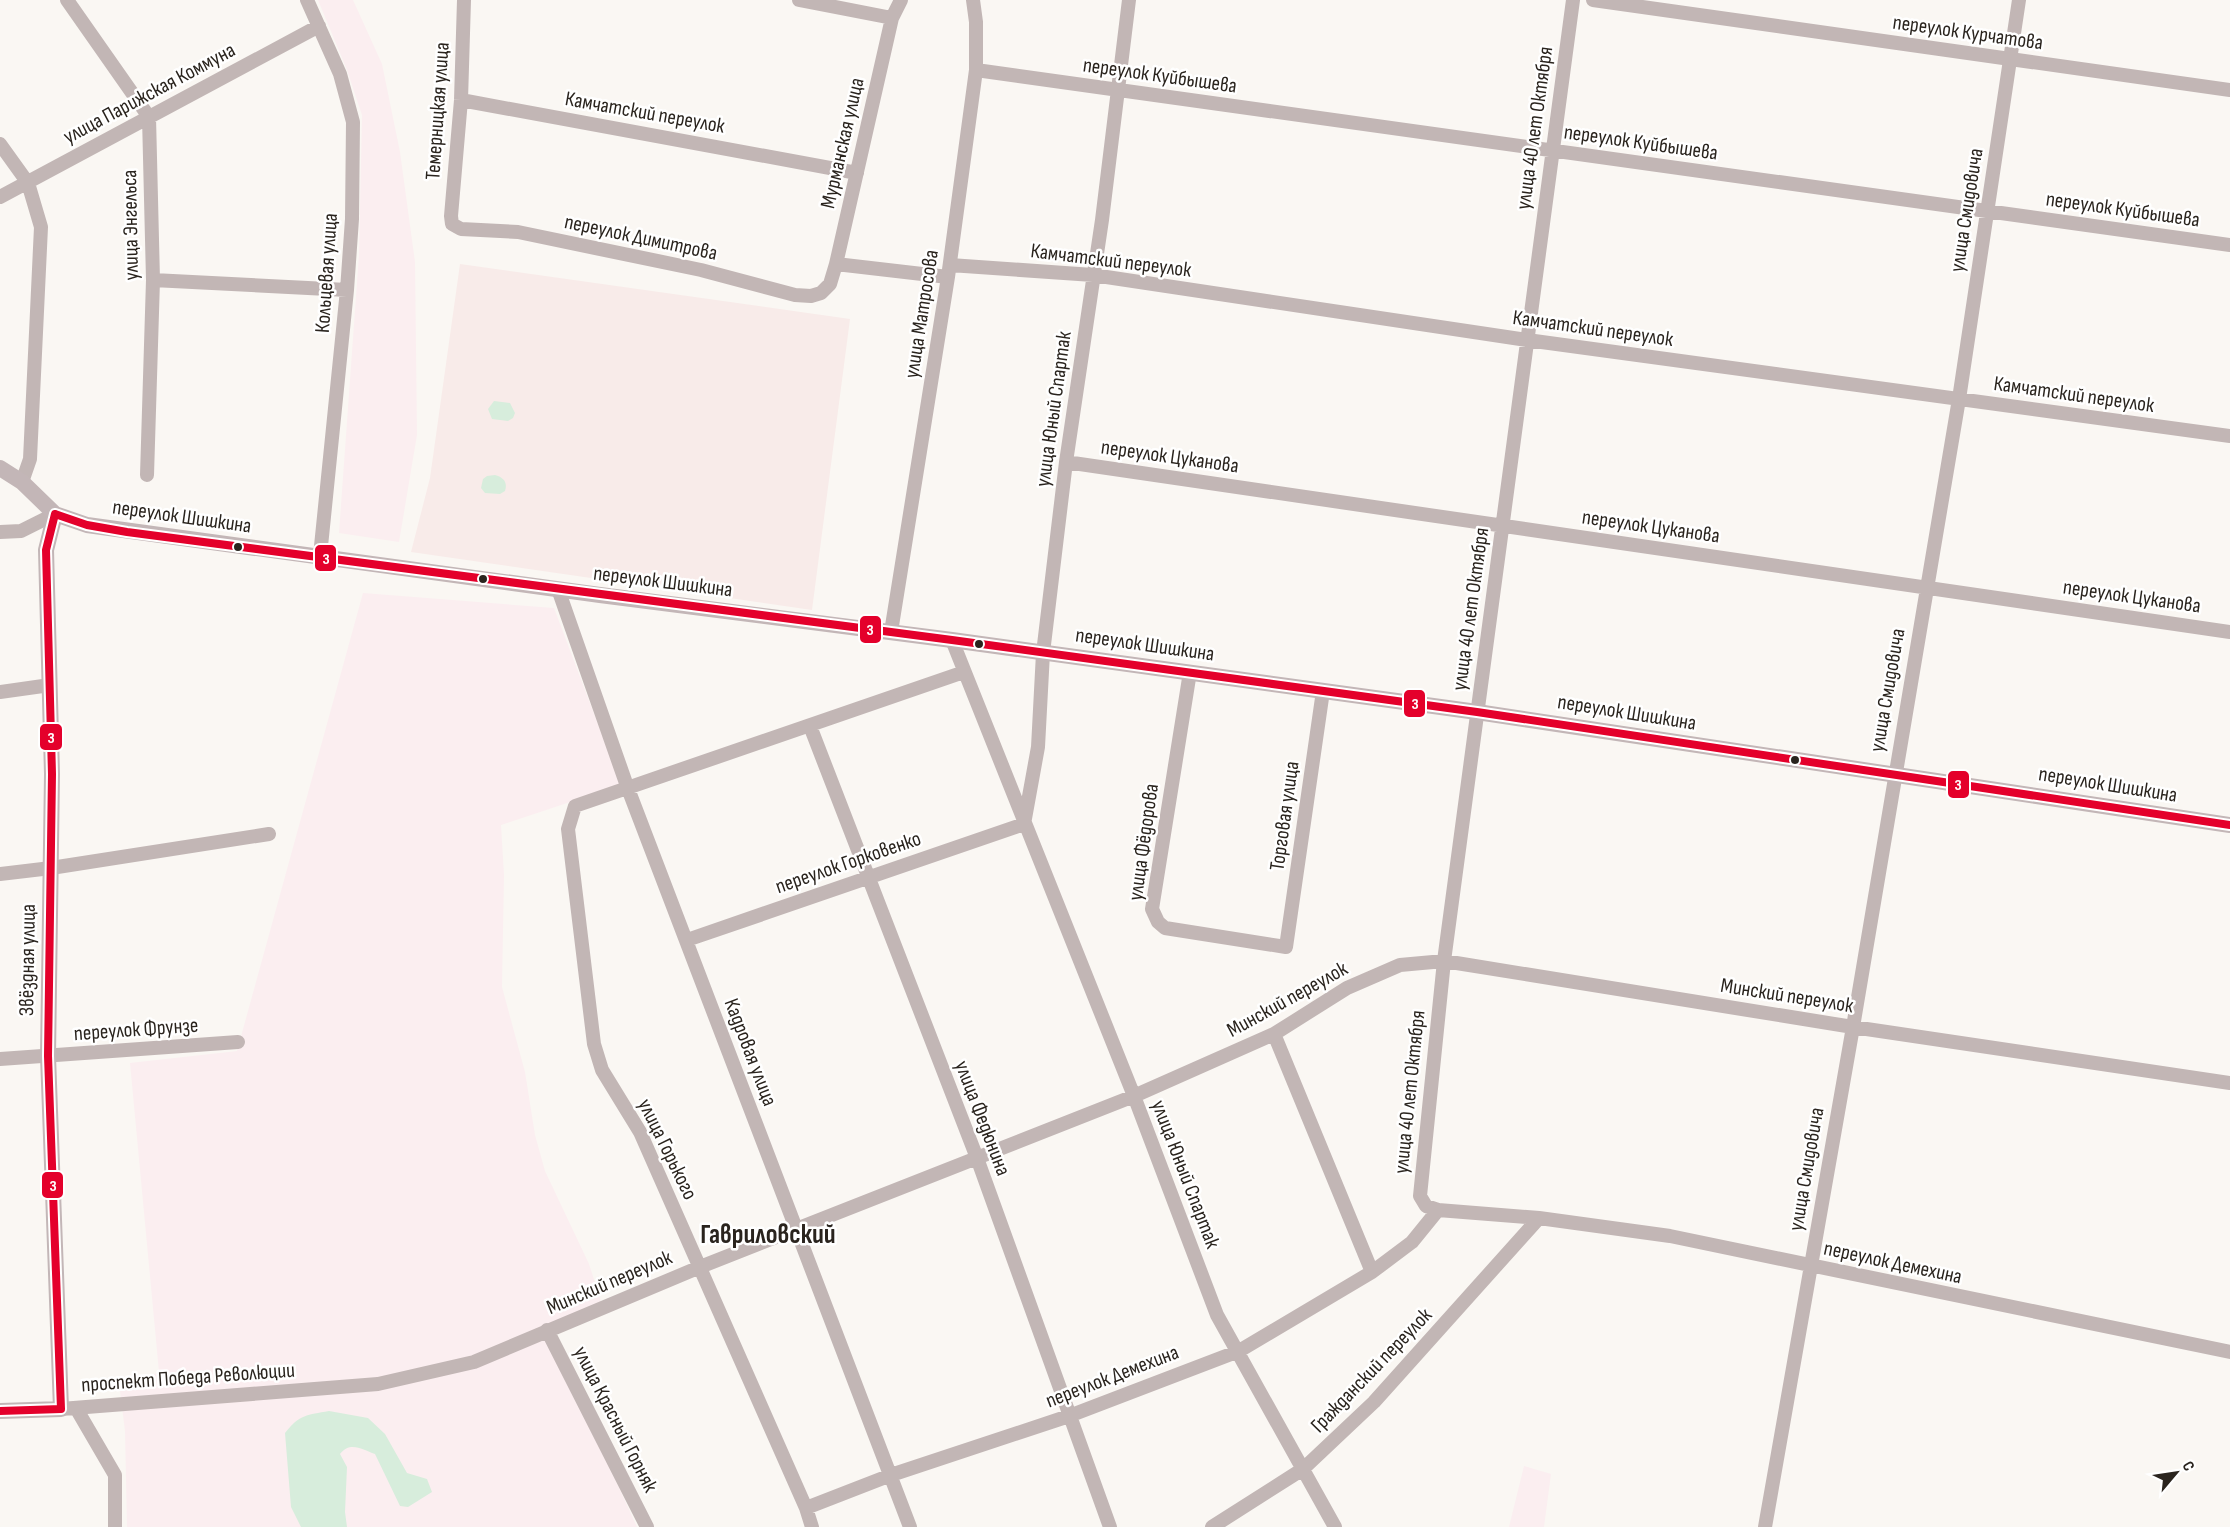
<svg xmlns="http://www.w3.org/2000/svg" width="2230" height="1527" font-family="'Sofia Sans Condensed',sans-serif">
<rect width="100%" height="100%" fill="#faf7f3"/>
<!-- commercial -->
<path fill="#f8ebe9" d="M460 264 850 319 812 610 411 552 430 478Z"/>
<!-- industrial -->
<path fill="#fbeef0" d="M318 0H353L382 64 400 152 415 262 417 435 399 542 339 533 359 255 362 115 347 70Z
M363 593 554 608 621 785 501 825 504 875 502 987 525 1072 535 1135 545 1171 589 1264 601 1301 549 1333 637 1527H127L125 1431 120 1391 159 1372 130 1063 237 1051Z
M1524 1466 1551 1474 1544 1527H1509Z"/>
<!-- green -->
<path fill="#d7eddc" d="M494 401 510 403 515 413 513 418 508 421 492 419 488 409Z
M495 475C503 477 508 482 505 491L500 494 485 493 481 488 483 479 487 476Z
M329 1411 368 1418 385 1434 407 1473 427 1479 432 1492 408 1507 400 1506 375 1454C362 1449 350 1441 340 1454L347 1467 345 1512 347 1527H301L291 1507 285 1433C300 1414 307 1415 329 1411Z"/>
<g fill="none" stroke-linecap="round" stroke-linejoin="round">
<!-- minor -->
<path stroke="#c2b6b5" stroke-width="14" d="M67 0 149 117 153 280 147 475
M307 0 340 74 353 122 352 219 347 290 320 556
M464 0 461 100 451 216 452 224 461 229 518 232 701 270 795 295 811 296 821 293 830 284 836 264 892 18 901 0
M799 0 892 18
M1593 0 2230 90
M976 70 2230 245
M461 100 857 173
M0 144 28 183 41 227 30 459 22 482
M0 197 319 26
M836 264 948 277
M950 265 1093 275 1527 340 2230 436
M153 280 347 290
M1066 462 2230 632
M0 532 21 531 55 514
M558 589 627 786 910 1527
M891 632 948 277 976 70V22L973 0
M952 640 1134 1096 1217 1315 1335 1527
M1190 672 1152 909 1158 922 1165 928 1286 947 1323 691
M0 692 50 685
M810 726 977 1158 1110 1527
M0 874 51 868 269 834
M687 940 1024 824 1038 747 1043 653 1066 462 1102 220 1129 0
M1274 1034 1372 1272
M0 1059 238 1042
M1438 1210 1539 1218 1670 1236 2230 1352
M547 1330 647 1527
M76 1408 115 1475V1527
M61 1409 378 1384 474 1362 700 1267 1134 1096 1274 1034 1347 988 1400 965 1444 961 1853 1027 2230 1083
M806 1508 891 1475 1069 1416 1239 1351 1372 1272 1412 1242 1438 1210 1426 1206 1420 1196 1444 961 1573 0
M812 1527 806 1508 640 1132 602 1070 594 1044 568 829 575 806 964 672
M1212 1527 1303 1469 1374 1402 1539 1218
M1765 1527 1853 1027 1959 399 2019 0"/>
<!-- major -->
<path stroke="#c3b6b7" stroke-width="16" d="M0 468 22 482 55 514 87 525 600 595 952 640 1477 712 2230 825
M0 1411 61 1409 48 1056 52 774 46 550 55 514"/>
<!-- bus-1 casing -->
<g stroke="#fff" stroke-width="12">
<path id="bus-1" d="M55 514 87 525 127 532 952 640 1477 712 2230 825
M55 514 46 550 52 774 48 1056 61 1409
M0 1411 61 1409"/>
</g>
<!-- bus-1 -->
<use href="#bus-1" stroke="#e4002b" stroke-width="8"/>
</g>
<!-- markers -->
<g fill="#2a241e" stroke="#fff" stroke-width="2">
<circle cx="238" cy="547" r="5"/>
<circle cx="483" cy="579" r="5"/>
<circle cx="979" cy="644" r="5"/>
<circle cx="1795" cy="760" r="5"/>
</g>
<g text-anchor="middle" stroke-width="5" stroke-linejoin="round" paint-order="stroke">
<!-- street labels -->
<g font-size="21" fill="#2a241e" stroke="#fff">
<text transform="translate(1968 32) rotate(8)" y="7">переулок Курчатова</text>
<text transform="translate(1160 75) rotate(8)" y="7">переулок Куйбышева</text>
<text transform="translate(149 93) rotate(-28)" y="7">улица Парижская Коммуна</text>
<text transform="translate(437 111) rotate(-86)" y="7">Темерницкая улица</text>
<text transform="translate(645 112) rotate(10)" y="7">Камчатский переулок</text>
<text transform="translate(1534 128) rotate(-82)" y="7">улица 40 лет Октября</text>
<text transform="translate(1641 142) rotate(8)" y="7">переулок Куйбышева</text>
<text transform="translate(842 143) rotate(-77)" y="7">Мурманская улица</text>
<text transform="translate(2123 209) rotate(8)" y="7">переулок Куйбышева</text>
<text transform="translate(1966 210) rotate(-81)" y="7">улица Смидовича</text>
<text transform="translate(130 225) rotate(-91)" y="7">улица Энгельса</text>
<text transform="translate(641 237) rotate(12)" y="7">переулок Димитрова</text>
<text transform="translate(1111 260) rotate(7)" y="7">Камчатский переулок</text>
<text transform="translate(326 273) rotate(-86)" y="7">Кольцевая улица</text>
<text transform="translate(921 314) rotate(-81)" y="7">улица Матросова</text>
<text transform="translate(1593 328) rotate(8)" y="7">Камчатский переулок</text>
<text transform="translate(2074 394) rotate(8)" y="7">Камчатский переулок</text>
<text transform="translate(1053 409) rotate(-82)" y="7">улица Юный Спартак</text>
<text transform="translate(1170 456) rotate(8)" y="7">переулок Цуканова</text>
<text transform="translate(182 516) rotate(8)" y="7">переулок Шишкина</text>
<text transform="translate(1651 526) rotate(8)" y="7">переулок Цуканова</text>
<text transform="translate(663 581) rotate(7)" y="7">переулок Шишкина</text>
<text transform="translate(2132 596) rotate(8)" y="7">переулок Цуканова</text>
<text transform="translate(1470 609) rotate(-82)" y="7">улица 40 лет Октября</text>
<text transform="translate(1145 644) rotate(8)" y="7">переулок Шишкина</text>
<text transform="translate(1887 690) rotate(-80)" y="7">улица Смидовича</text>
<text transform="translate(1627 712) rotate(9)" y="7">переулок Шишкина</text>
<text transform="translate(2108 784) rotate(9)" y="7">переулок Шишкина</text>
<text transform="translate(1284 816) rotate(-82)" y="7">Торговая улица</text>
<text transform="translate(1143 842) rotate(-82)" y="7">улица Фёдорова</text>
<text transform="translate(848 862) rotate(-19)" y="7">переулок Горковенко</text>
<text transform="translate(27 960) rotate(-89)" y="7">Звёздная улица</text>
<text transform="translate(1787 995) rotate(9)" y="7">Минский переулок</text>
<text transform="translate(1287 999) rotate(-29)" y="7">Минский переулок</text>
<text transform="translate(136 1029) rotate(-4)" y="7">переулок Фрунзе</text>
<text transform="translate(751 1052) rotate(69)" y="7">Кадровая улица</text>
<text transform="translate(1409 1092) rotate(-84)" y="7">улица 40 лет Октября</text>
<text transform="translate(983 1118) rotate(69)" y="7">улица Федюнина</text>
<text transform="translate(668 1149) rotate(64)" y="7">улица Горького</text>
<text transform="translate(1806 1169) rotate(-80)" y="7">улица Смидовича</text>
<text transform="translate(1186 1174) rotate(69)" y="7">улица Юный Спартак</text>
<text transform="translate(1893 1262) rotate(12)" y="7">переулок Демехина</text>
<text transform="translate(609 1282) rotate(-23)" y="7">Минский переулок</text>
<text transform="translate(1371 1370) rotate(-46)" y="7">Гражданский переулок</text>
<text transform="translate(1112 1376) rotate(-21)" y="7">переулок Демехина</text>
<text transform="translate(188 1377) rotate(-4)" y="7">проспект Победа Революции</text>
<text transform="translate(616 1419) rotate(63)" y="7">улица Красный Горняк</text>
</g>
<!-- district labels -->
<g font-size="27" font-weight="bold" fill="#2a241e" stroke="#fff">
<text x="768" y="1243">Гавриловский</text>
</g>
</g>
<g stroke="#fff" stroke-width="2">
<rect x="314" y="544" width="23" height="28" rx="6" fill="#e4002b"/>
<rect x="859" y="615" width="23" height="29" rx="6" fill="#e4002b"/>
<rect x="1403" y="689" width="23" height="29" rx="6" fill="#e4002b"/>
<rect x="39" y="723" width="24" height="28" rx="6" fill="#e4002b"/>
<rect x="1947" y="770" width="23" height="29" rx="6" fill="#e4002b"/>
<rect x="41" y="1171" width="23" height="28" rx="6" fill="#e4002b"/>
</g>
<g font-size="16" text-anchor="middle" font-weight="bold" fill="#fff">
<text x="326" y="564">3</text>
<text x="870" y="635">3</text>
<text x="1415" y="709">3</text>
<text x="51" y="743">3</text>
<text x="1958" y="790">3</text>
<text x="53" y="1191">3</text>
</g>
<!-- north arrow -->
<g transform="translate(2176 1473) rotate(61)" stroke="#ffffff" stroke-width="4.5" paint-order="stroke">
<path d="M0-4.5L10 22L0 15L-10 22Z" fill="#2a241e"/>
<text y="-9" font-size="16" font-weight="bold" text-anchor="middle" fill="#2a241e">С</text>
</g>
</svg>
